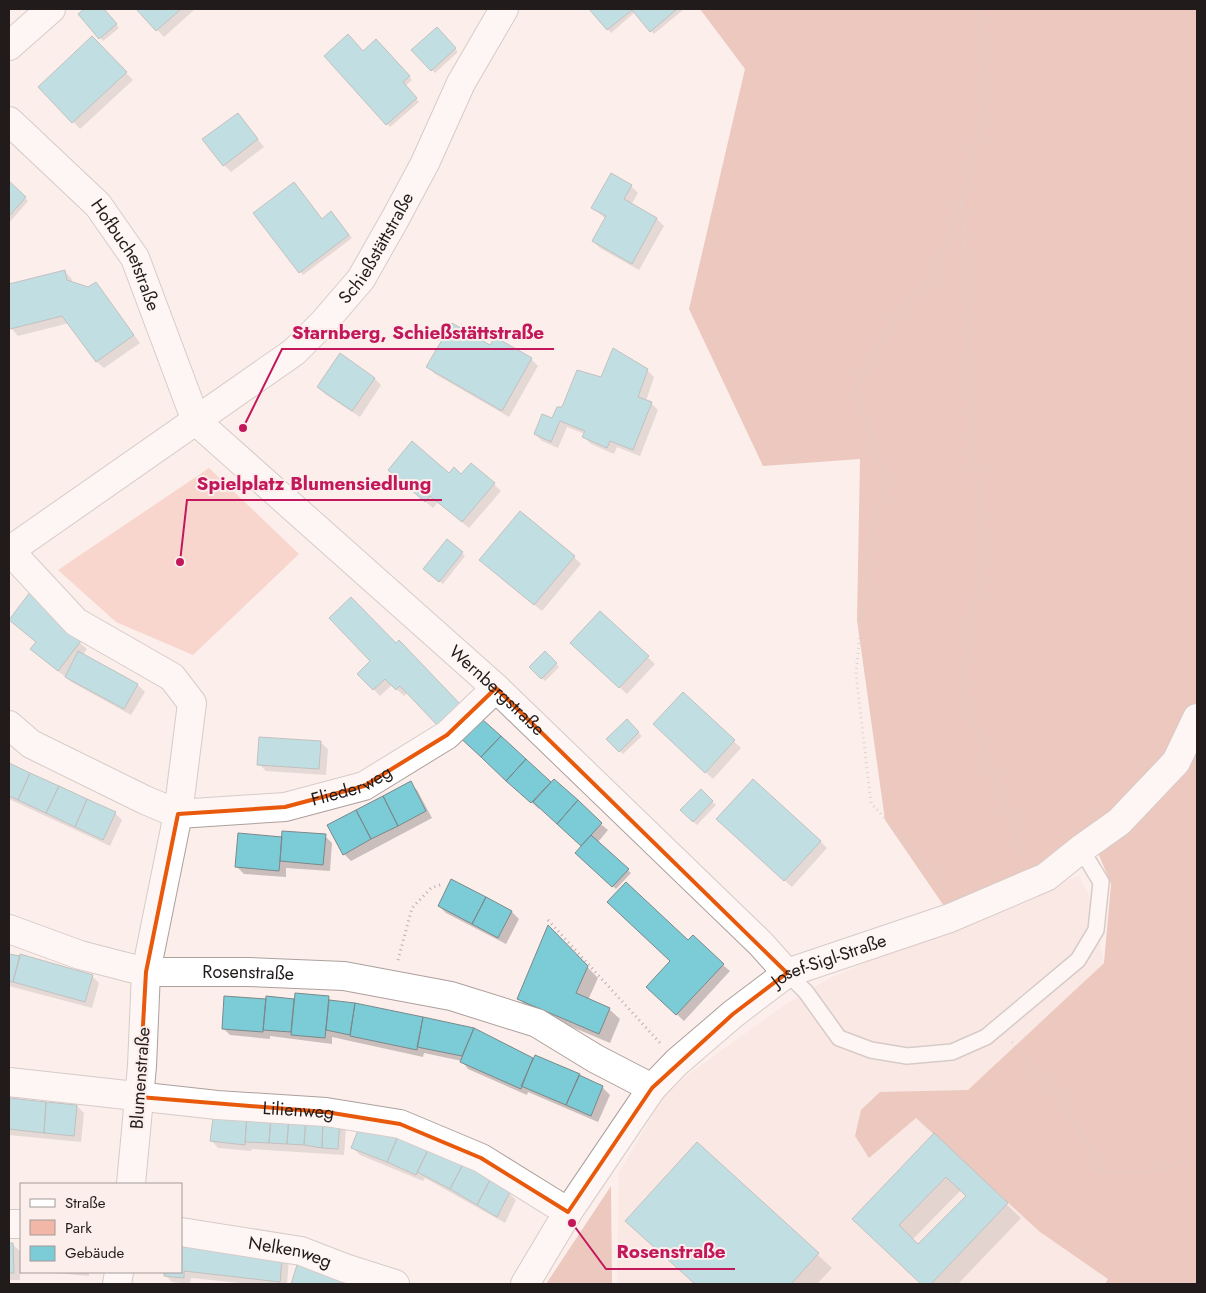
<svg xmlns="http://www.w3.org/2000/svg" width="1206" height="1293" font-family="Jost,sans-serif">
<rect width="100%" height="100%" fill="#fceeeb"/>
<!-- built -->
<path fill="#f7e1dc" d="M1079 876 1090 898 1104 962 1015 1047 967 1098 855 1136 869 1158 916 1118 1040 1232 1109 1279 1105 1284H617L619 1172 664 1096 687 1075 789 1002 828 979 952 925 1029 897 1066 880Z"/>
<!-- green -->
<path fill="#f3b7a8" d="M209 468 299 554 193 655 116 622 58 570Z"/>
<!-- forest -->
<path fill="#d99989" d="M700 9H1197V1284H1105L1108 1279 1040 1232 916 1118 869 1158 855 1136 861 1110 880 1092 968 1090 1104 963 1111 884 1091 836 1044 873 944 906 885 820 857 620 860 459 763 466 689 309 745 69Z
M611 1186 612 1284H546Z"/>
<!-- shadow -->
<path fill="#0003" fill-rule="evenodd" d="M86 9H103L119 28 103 41 80 14Z
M138 9H195L164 37Z
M591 9H684L654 34 635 12 611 33Z
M437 29 458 52 435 73 413 50Z
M92 38 133 80 80 129 40 87Z
M376 40 412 80 405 86 419 102 390 127 326 56 363 53Z
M237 114 264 147 231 172 224 165Z
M9 183 28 201 9 223Z
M631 186 638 193 631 205 657 219 664 226 639 270 600 248 593 241 606 219 593 208Z
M255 214 322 220 334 216 352 238 303 275Z
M64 271 71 278 73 284 88 289 96 284 102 291 140 343 104 368 97 362 69 323 18 336 12 329 9 318V286Z
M495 338 531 359 538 366 509 417 435 374 428 367 491 346Z
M647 370 654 377 646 401 651 403 658 410 640 456 617 447 614 454 591 444 584 437 585 434 567 427 558 448 542 441 535 434 563 409 602 379Z
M374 378 381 385 360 417 325 394 318 387Z
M449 474 461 476 494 484 501 491 469 528 438 502 433 508 396 477Z
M462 553 465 556 443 584 428 572Z
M574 557 581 564 542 611 488 567Z
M600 613 655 664 627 694 579 650Z
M61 618 64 630 87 649 83 655 138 685 145 692 131 715 73 683 39 656 37 642 10 620Z
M396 645 407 693 404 696 392 685 380 696 359 674Z
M545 652 559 667 545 681 530 667Z
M684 694 741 748 713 779 662 731Z
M474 713 551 783 608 830 598 842 631 873 616 889 576 853 583 846 540 808 539 809 463 740Z
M627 721 642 736 623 754 608 739Z
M320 742 328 749 326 775 266 771 259 764Z
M9 764 115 813 122 820 110 846 9 799Z
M410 783 417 790 432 818 351 861 344 854Z
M701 791 716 805 697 825 682 810Z
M724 826 820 841 827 848 792 887Z
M325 836 332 843 330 871 286 868V877L244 874 237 867 283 838Z
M452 881 512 912 519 919 506 944 446 913 439 906Z
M548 927 598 978 588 1000 609 1009 620 1019 610 1043 529 1009 518 998Z
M688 942 723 965 730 971 684 1021 655 994Z
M9 955 92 976 99 983 92 1008 9 986Z
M267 998 295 1000 328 998 332 1001 355 1004 474 1029 534 1060 603 1088 610 1095 598 1122 528 1092 527 1095 468 1069 462 1061 424 1053 423 1057 332 1037V1044L270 1036V1039L230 1035 223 1028 267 1001Z
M9 1100 77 1106 84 1113 81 1142 9 1135Z
M215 1112 346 1129 344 1155 252 1149 251 1151 218 1148 211 1140Z
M934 1135 1021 1218 958 1284H922L868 1233ZM961 1190 967 1196 918 1246 912 1240Z
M697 1144 832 1268 817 1284H695L641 1235Z
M353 1148 509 1193 516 1200 505 1223 425 1178 423 1181 360 1155Z
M9 1244H12L20 1251V1280H9Z
M181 1246 289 1259 287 1284H251L191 1278 190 1284 172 1282 165 1275V1272H181Z
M298 1266 355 1284H292Z
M42 1272H89V1276Z"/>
<!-- building -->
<path fill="#7bccd7" stroke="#7b888a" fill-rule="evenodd" d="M84 9H104L117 24 99 39 78 14Z
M136 9H181L156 31Z
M589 9H677L650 32 632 10 607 30Z
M437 27 456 48 431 71 411 50Z
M348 34 363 51 376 39 410 76 403 82 417 98 386 125 324 56Z
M92 36 127 72 72 123 38 87Z
M238 113 258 139 223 166 202 139Z
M611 173 632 185 624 199 657 218 632 264 592 241 606 216 591 208Z
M9 181 26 197 9 216Z
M294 182 322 219 331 211 349 235 299 273 253 213Z
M65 270 67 280 88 287 96 282 134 335 96 362 62 316 10 329 9 323V284Z
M452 323 490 345 495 337 532 358 502 411 426 367Z
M613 348 648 369 638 397 652 402 633 450 610 441 607 448 582 437 585 431 560 421 551 442 534 434 542 414 552 418 557 407H562L577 370 601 377Z
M340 353 375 378 352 411 317 387Z
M412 441 449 473 454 467 461 474 471 463 495 483 462 522 430 496 425 502 388 470Z
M520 511 575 556 534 605 479 560Z
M447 539 463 552 439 582 423 569Z
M30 592 62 617 58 623 81 641 58 671 30 649 36 642 9 620Z
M351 597 396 643 399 640 462 706 439 727 400 686 396 690 385 679 373 690 357 674 370 661 329 618Z
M600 611 649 656 619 688 570 643Z
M78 651 138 684 124 709 65 677Z
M545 651 557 663 541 679 529 667Z
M683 692 735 740 705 773 653 724Z
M474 712 501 736 481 757 455 733Z
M627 719 639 732 619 752 606 739Z
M501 736 526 759 506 781 481 757Z
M259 737 321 741 319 769 257 765Z
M526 759 551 782 531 803 506 781Z
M9 763 30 773 18 800 9 796Z
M30 773 59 786 46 813 18 800Z
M554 779 578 800 557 824 533 802Z
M753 779 821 841 784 881 716 819Z
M411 781 426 811 398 826 383 796Z
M59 786 87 799 75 827 46 813Z
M701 789 713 801 693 822 680 810Z
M383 796 398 826 371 839 356 810Z
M87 799 116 812 103 840 75 827Z
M578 800 602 823 581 846 557 824Z
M356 810 371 839 343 855 327 825Z
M282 831 326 834 323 865 280 861Z
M238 833 282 837 279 871 235 867Z
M591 835 629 869 612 887 575 853Z
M451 879 486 897 472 924 438 906Z
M626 882 688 940 693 935 724 964 676 1015 646 987 670 961 607 902Z
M486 897 512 911 498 938 472 924Z
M548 925 588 966 576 993 610 1008 599 1034 517 999Z
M9 954 20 956 13 982 9 981Z
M20 954 93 975 85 1002 13 982Z
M295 993 329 996 325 1038 291 1035Z
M224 996 266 999 263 1032 222 1029Z
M266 996 294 999 291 1032 263 1030Z
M329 1000 355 1003 350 1035 326 1030Z
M355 1003 423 1017 417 1050 350 1036Z
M423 1017 474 1028 462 1056 417 1047Z
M474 1028 533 1058 521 1089 460 1062Z
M535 1055 580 1074 566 1105 521 1086Z
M579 1075 603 1086 591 1116 566 1105Z
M10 1098 46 1102 44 1133 9 1129Z
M46 1102 77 1105 74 1136 44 1133Z
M214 1111 247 1114 245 1145 210 1141Z
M247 1114 271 1116 269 1143 245 1142Z
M271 1116H289L287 1144 269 1143Z
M289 1116 306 1118 304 1145 287 1144Z
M306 1118 323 1120 322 1148 304 1145Z
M323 1120 340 1121 338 1149 322 1148Z
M362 1120 399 1134 387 1162 351 1148Z
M934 1133 1008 1203 931 1284H921L852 1219ZM946 1177 966 1196 918 1244 899 1225Z
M399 1134 430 1146 416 1175 387 1162Z
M697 1142 819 1253 791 1284H695L625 1221Z
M430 1146 463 1164 450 1189 417 1172Z
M463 1164 490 1180 477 1205 450 1189Z
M490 1180 510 1192 497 1217 477 1205Z
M9 1243H13L14 1273H9Z
M181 1245 283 1251 280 1282 184 1271V1278L164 1276V1272H181Z
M297 1265 359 1284H291Z"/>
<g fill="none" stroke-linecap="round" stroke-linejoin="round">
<!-- lane casing -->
<g stroke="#aca09d" stroke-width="18">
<path id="lane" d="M787 973 806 992 839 1038 871 1050 907 1056 952 1052 986 1037 1078 960 1096 930 1101 882 1081 849"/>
</g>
<!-- street casing -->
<g stroke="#aca09d" stroke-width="30">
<g id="street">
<path d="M9 46 51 9"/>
<path id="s1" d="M9 121 98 205 135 258 196 421 496 688 761 944 787 973"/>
<path d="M9 550 76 622 172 677 192 703 178 814 146 972 142 1066 131 1184"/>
<path id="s2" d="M9 551 294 352 324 322 361 279 395 219 425 163 461 83 504 9"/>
<path id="s3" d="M9 725 31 744 145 800 178 814 285 807 364 786 447 735 496 688"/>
<path id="s4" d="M9 929 80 955 146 972H248L344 976 451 996 537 1023 596 1059 652 1088"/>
<path id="s5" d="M9 1082 217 1105 326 1112 400 1124 481 1158 568 1212"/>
<path d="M9 1224H21"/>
<path id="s6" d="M181 1232 301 1251 345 1268 395 1284"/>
<path d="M117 1284 119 1272"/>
<path id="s7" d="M525 1284 568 1212 652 1088 677 1062 733 1014 787 973 950 918 1046 877 1081 849 1119 822 1176 762 1197 718"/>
</g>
</g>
<!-- path -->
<path stroke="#baafac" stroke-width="3" stroke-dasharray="1 4" stroke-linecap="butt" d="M962 201 972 411 982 561 961 688 1024 856
M943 892 928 867 871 803 856 674 868 548 886 480 855 389 898 312 929 282 952 230 962 198 971 169 986 93 976 9
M548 920 660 1043
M398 960 412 908 431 888 443 884
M1012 1042 1055 1091 1090 1149 1097 1169C1113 1173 1143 1173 1160 1169 1173 1166 1183 1158 1197 1161"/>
<!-- lane -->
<use href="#lane" stroke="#fff" stroke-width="15"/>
<!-- street -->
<use href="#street" stroke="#fff" stroke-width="28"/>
</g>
<!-- marked area -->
<path d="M0 0H1206V1293H0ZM496 688 787 973 733 1014 652 1088 568 1212 481 1158 400 1124 326 1112 139 1097 146 972 178 814 285 807 364 786 447 735Z" fill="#fceeeb" fill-opacity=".55" fill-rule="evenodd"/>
<path fill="none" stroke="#e8590c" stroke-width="4" stroke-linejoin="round" d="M496 688 787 973 733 1014 652 1088 568 1212 481 1158 400 1124 326 1112 139 1097 146 972 178 814 285 807 364 786 447 735Z"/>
<g text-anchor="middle" stroke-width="4" stroke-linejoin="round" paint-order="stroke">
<!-- street labels -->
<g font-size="18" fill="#211c1b" stroke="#fceeeb">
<text dy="6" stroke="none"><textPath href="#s2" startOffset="481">Schießstättstraße</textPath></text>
<text dy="6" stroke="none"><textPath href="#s1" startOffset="180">Hofbuchetstraße</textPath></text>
<text dy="6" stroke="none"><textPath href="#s1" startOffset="765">Wernbergstraße</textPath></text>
<text dy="6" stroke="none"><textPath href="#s3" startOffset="369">Fliederweg</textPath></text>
<text dy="6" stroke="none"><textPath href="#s7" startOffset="455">Josef-Sigl-Straße</textPath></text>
<text dy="6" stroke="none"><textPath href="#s4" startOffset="246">Rosenstraße</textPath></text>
<text transform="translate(140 1078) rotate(-86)" y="6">Blumenstraße</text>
<text dy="6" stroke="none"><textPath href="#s5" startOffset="291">Lilienweg</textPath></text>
<text dy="6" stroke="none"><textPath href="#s6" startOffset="111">Nelkenweg</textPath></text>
</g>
</g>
<!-- callouts -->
<path fill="none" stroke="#c2185b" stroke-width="2" d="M243 428L282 349H554M180 562L187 500H442M572 1223L606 1269H735"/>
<g fill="#c2185b" stroke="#fceeeb" stroke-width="2">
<circle cx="243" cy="428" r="5"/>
<circle cx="180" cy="562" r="5"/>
<circle cx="572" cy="1223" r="5"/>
</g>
<g font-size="19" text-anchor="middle" font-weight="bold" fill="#c2185b" stroke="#fceeeb" stroke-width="4" stroke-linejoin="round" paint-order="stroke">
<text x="418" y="339">Starnberg, Schießstättstraße</text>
<text x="314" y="490">Spielplatz Blumensiedlung</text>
<text x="671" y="1258">Rosenstraße</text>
</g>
<!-- border -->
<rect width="1206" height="1293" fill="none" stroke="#211c1b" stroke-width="20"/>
<!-- legend -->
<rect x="20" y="1183" width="162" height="90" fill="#fceeeb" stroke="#a49a98"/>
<rect x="30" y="1199" width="25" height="8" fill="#ffffff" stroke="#a49a98"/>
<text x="65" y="1208" font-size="15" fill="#211c1b">Straße</text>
<rect x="30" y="1220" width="25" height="15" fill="#f3b7a8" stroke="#a49a98"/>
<text x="65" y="1233" font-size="15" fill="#211c1b">Park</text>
<rect x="30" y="1246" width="25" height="15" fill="#7bccd7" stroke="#a49a98"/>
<text x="65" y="1258" font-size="15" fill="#211c1b">Gebäude</text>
</svg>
